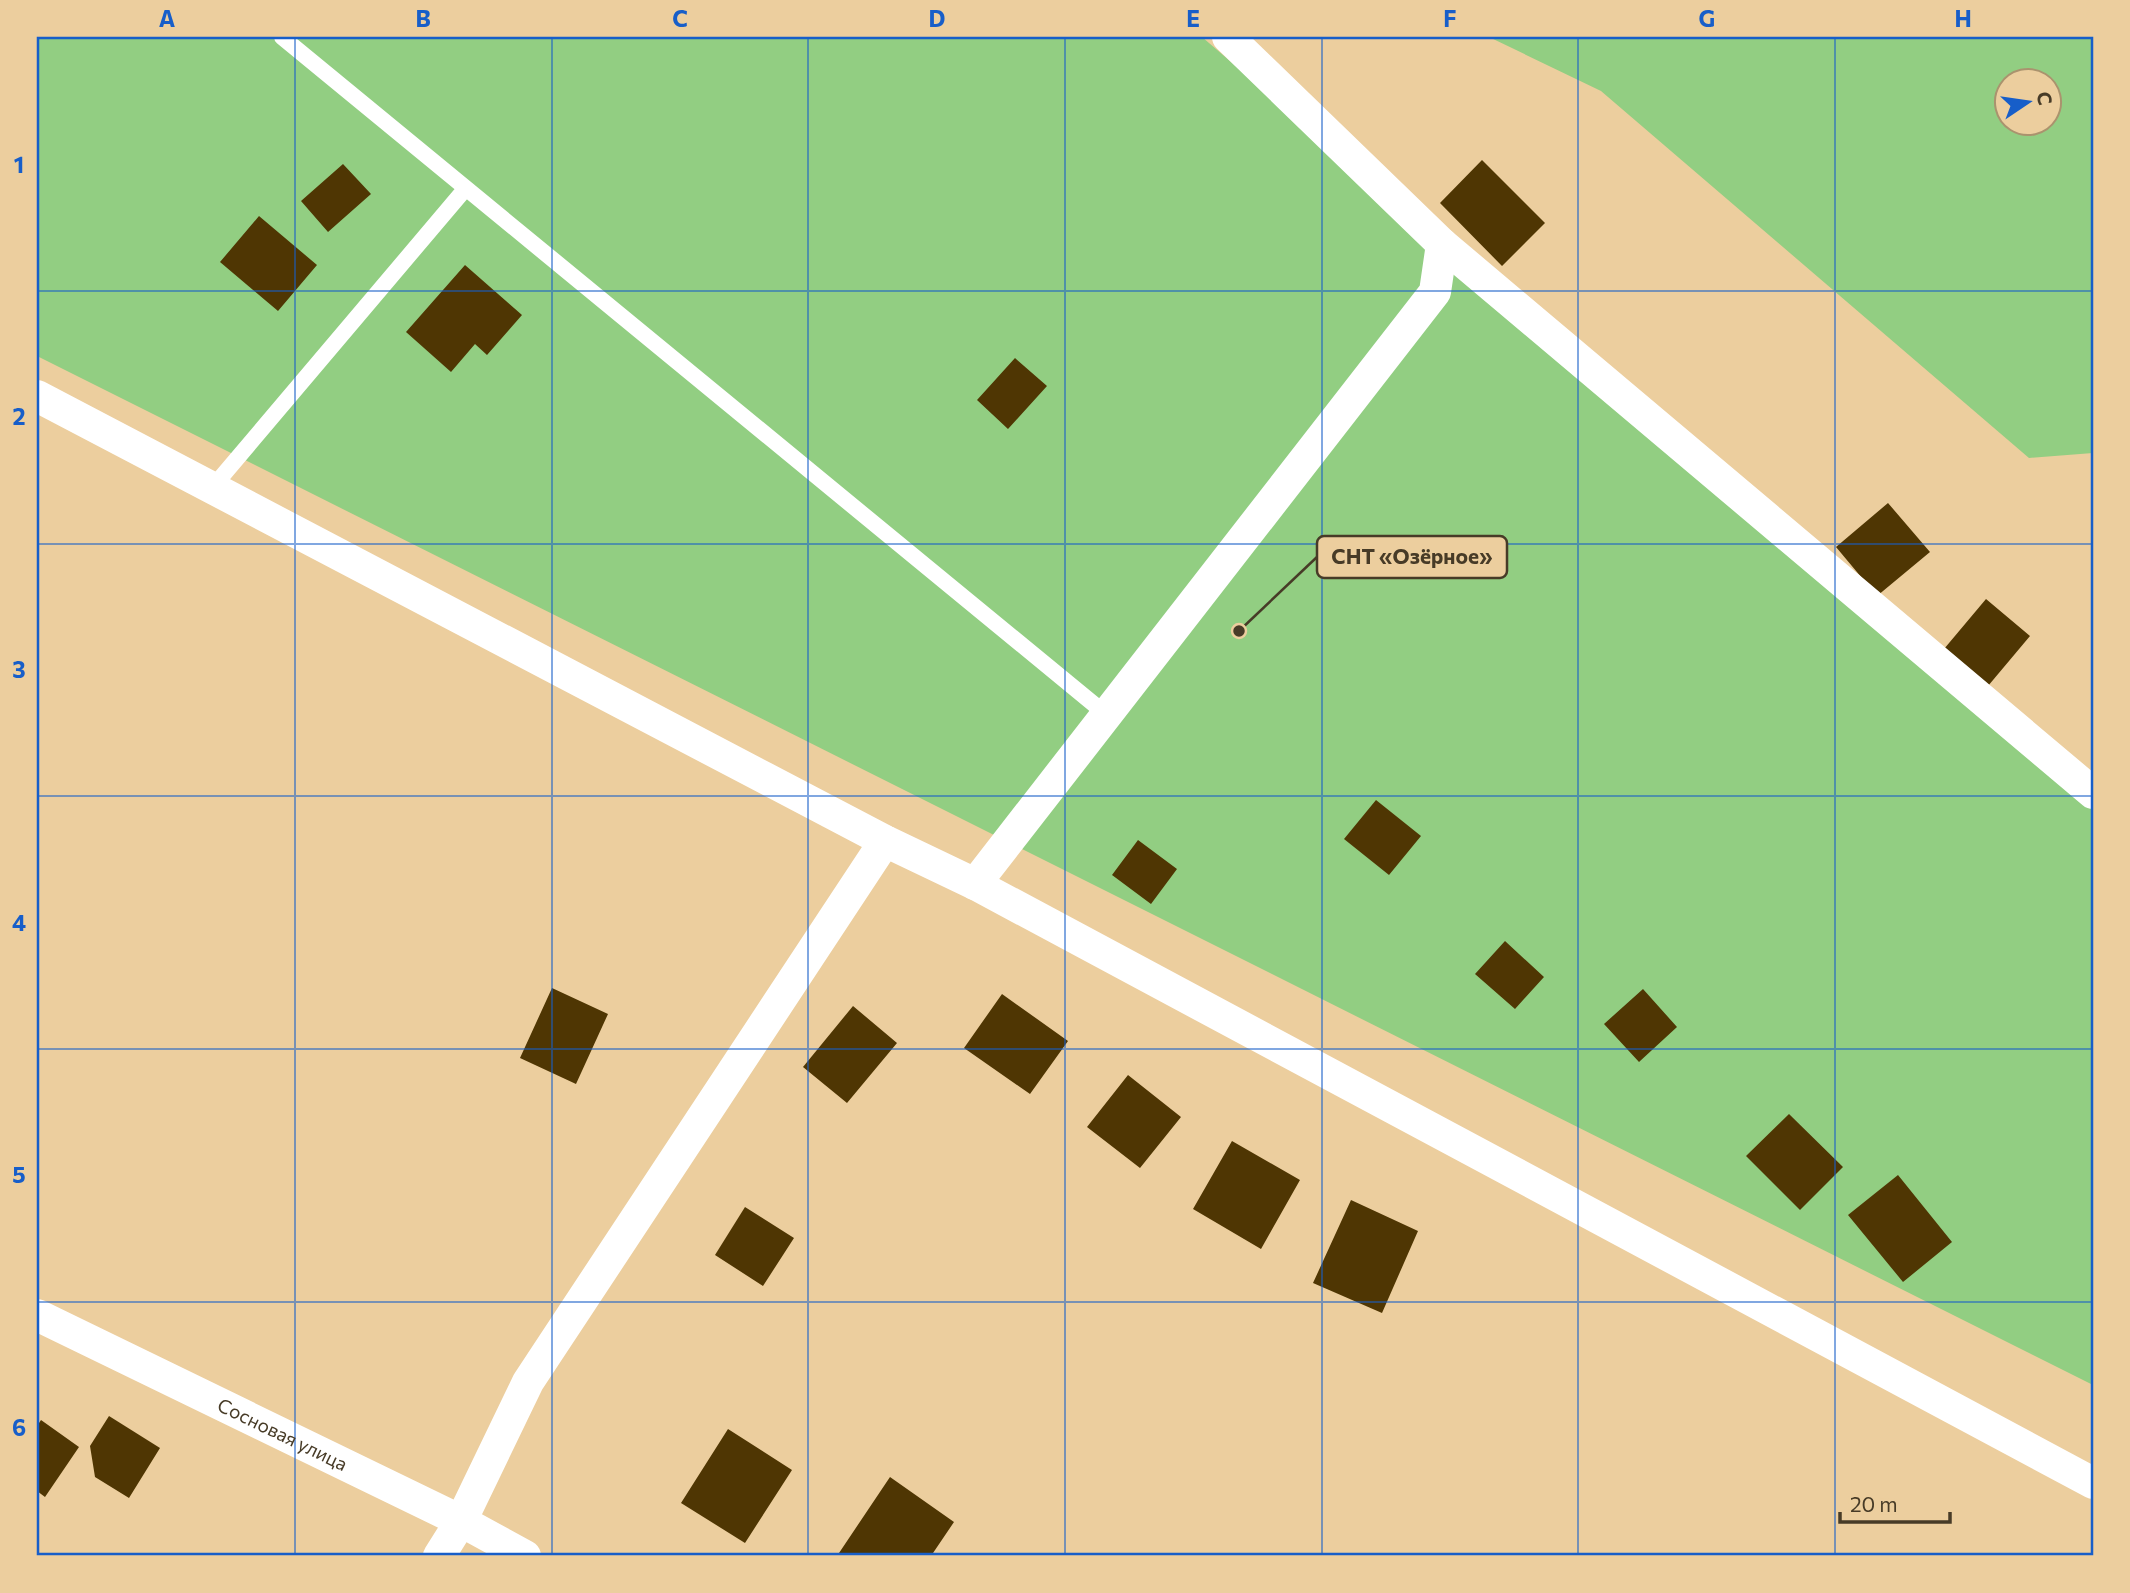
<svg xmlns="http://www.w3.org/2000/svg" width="2130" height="1593" font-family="Commissioner,sans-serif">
<rect width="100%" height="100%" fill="#ecce9e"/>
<!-- green -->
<path fill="#92ce82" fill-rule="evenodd" d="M37 37H1202L2093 800V1385L37 356Z
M1489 37H2093V453L2029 458 1601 91ZM2008 80H2050V122H2008Z"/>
<!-- building -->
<path fill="#4f3603" d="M1482 160 1545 223 1502 266 1440 203Z
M343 164 371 194 328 232 301 201Z
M259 216 317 265 278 311 220 262Z
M465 265 522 315 487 355 475 344 451 372 406 332Z
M1015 358 1047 386 1008 429 977 400Z
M1888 503 1930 552 1877 596 1836 547Z
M1986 599 2030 636 1988 686 1944 649Z
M1376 800 1421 836 1389 875 1344 839Z
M1138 840 1177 869 1151 904 1112 875Z
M1505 941 1544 977 1515 1009 1475 974Z
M552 988 608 1014 576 1084 520 1058Z
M1643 989 1677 1027 1639 1062 1604 1024Z
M1002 994 1068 1041 1030 1094 964 1048Z
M853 1006 897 1043 847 1103 803 1067Z
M1128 1075 1181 1117 1140 1168 1087 1127Z
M1789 1114 1843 1167 1800 1210 1746 1156Z
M1232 1141 1300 1180 1261 1249 1193 1209Z
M1898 1175 1952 1242 1903 1282 1848 1215Z
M1351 1200 1418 1231 1382 1313 1313 1283Z
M745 1207 794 1238 763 1286 715 1255Z
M109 1416 160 1448 129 1498 95 1477 90 1446Z
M41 1420 79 1447 45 1497 37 1491V1426Z
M728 1429 792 1470 745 1543 681 1503Z
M890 1477 954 1522 931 1556H837Z"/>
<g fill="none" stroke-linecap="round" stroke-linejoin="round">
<!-- lane -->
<path stroke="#fff" stroke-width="16" d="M282 37 1107 715
M212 488 466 188"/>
<!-- street -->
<g stroke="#fff" stroke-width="32">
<path d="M1442 244 2093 793"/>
<path d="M37 396 885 841 975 884 2093 1483"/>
<path d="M975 884 1435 292 1442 244 1228 37"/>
<path id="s1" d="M37 1315 461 1521 525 1556"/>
<path d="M439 1556 461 1521 528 1382 885 841"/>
</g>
</g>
<!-- grid -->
<path fill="none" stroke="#175ec9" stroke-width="2" stroke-opacity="0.55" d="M295 37V1556M552 37V1556M808 37V1556M1065 37V1556M1322 37V1556M1578 37V1556M1835 37V1556M37 291H2093M37 544H2093M37 796H2093M37 1049H2093M37 1302H2093"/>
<g text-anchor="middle" stroke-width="7" stroke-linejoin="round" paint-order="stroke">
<!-- street labels -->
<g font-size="19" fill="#473b27" stroke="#ecce9e">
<text dy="7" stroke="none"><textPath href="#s1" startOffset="273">Сосновая улица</textPath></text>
</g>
</g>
<!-- callouts -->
<path fill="none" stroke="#473b27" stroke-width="2.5" d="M1239 631L1317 557"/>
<circle fill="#473b27" stroke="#ecce9e" stroke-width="2.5" cx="1239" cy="631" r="7"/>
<rect fill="#ecce9e" stroke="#473b27" stroke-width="2.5" x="1317" y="536" width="190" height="42" rx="7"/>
<g font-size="21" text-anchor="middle" font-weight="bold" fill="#473b27">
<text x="1412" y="564">СНТ «Озёрное»</text>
</g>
<!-- border -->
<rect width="2130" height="1593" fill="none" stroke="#ecce9e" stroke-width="77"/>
<!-- north arrow -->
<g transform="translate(2028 102) rotate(77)"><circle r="33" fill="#ecce9e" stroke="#aa936e" stroke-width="2"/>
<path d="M0-5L12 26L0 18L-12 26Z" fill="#175ec9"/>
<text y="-10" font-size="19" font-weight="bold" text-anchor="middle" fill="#473b27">С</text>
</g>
<!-- scale -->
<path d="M1840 1512v10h110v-10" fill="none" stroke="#473b27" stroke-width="3.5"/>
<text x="1850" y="1512" font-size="21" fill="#473b27" stroke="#ecce9e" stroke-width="5" paint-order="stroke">20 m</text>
<rect x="38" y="38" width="2054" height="1516" fill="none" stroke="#175ec9" stroke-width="2.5"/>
<g font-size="23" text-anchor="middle" font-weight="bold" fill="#175ec9">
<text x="167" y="27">A</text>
<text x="423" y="27">B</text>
<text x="680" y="27">C</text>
<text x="937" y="27">D</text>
<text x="1193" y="27">E</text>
<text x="1450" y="27">F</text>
<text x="1707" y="27">G</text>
<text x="1963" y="27">H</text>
<text x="19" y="173">1</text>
<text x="19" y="425">2</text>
<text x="19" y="678">3</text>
<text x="19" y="931">4</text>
<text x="19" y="1183">5</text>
<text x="19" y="1436">6</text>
</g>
</svg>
